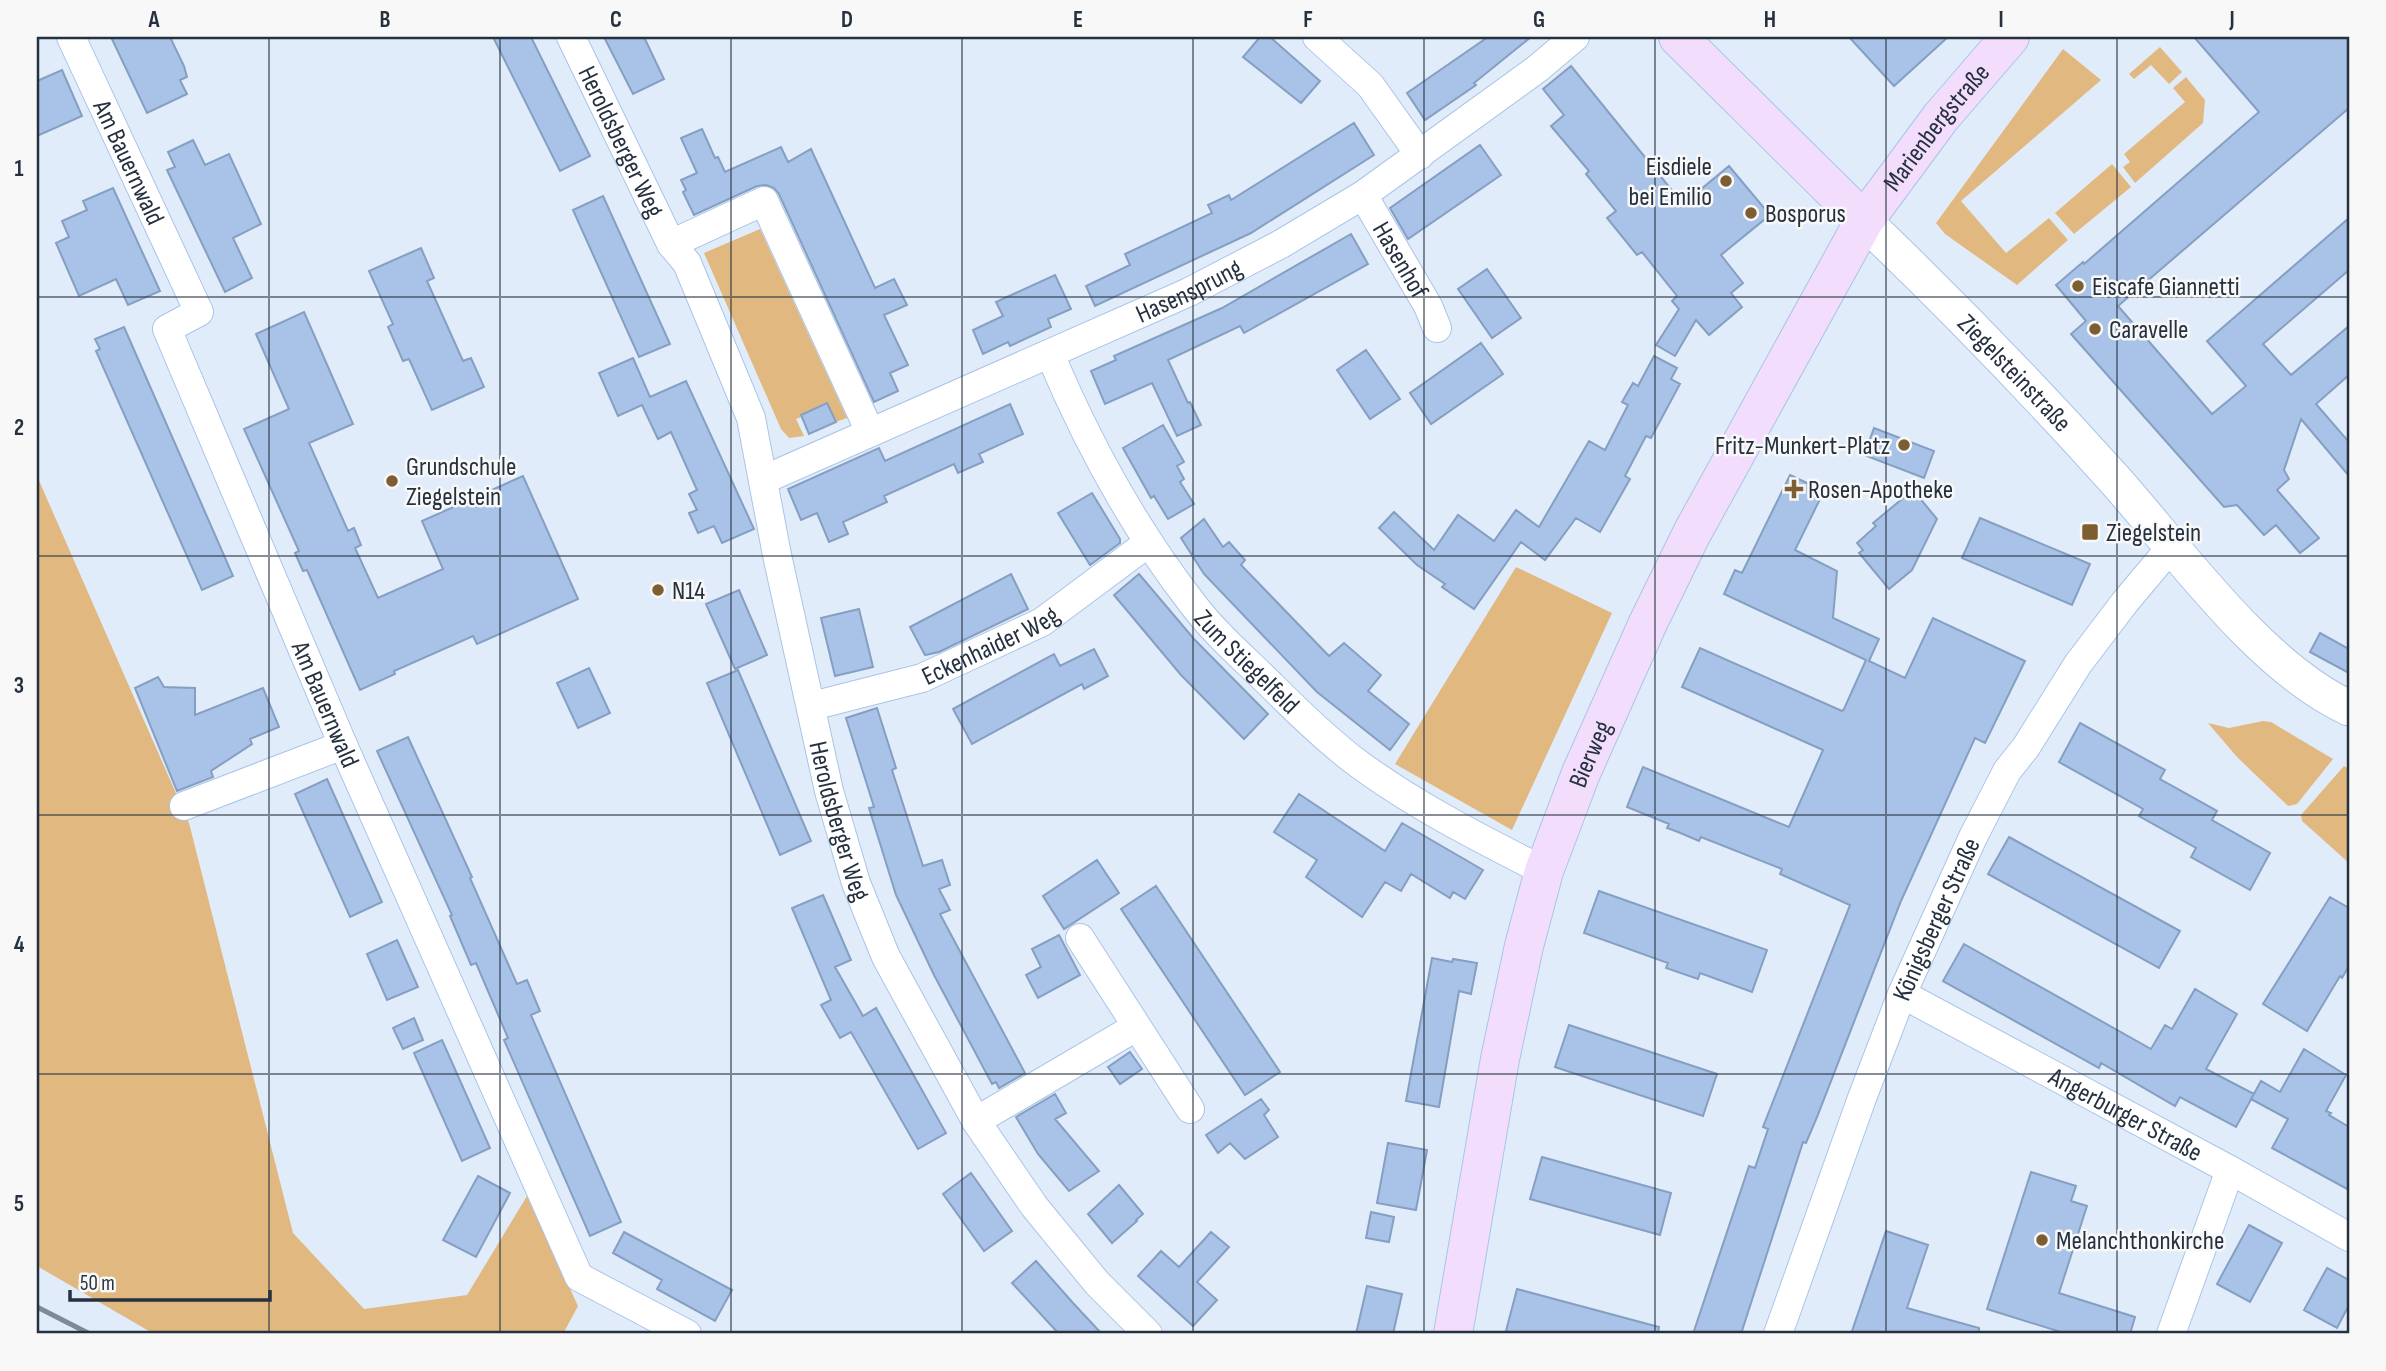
<svg xmlns="http://www.w3.org/2000/svg" width="2386" height="1371" font-family="'Sofia Sans Condensed',sans-serif">
<rect width="100%" height="100%" fill="#e1ecfb"/>
<!-- green -->
<path fill="#e1b880" d="M2160 47 2182 72 2169 84 2151 65 2134 79 2129 74Z
M2063 49 2101 80 1961 201 2006 253 2049 218 2068 240 2017 285 1945 234 1936 223Z
M2186 77 2205 100 2203 123 2135 183 2123 167 2130 162 2124 154 2185 102 2173 88Z
M2112 164 2131 187 2074 234 2055 213Z
M760 229 847 418 836 422 828 405 796 419 804 436 789 438 781 429 704 253Z
M37 476 189 823 293 1233 364 1309 467 1295 527 1196 578 1306 563 1334H154L37 1266Z
M1516 567 1612 613 1512 830 1395 764Z
M2263 721 2271 722 2333 759 2297 804 2288 806 2237 757 2208 723 2229 728Z
M2344 766 2349 769V863L2302 821 2301 815Z"/>
<!-- building -->
<path fill="#a8c3e7" stroke="#859fc2" stroke-width="2" d="M111 37H170L184 66 187 77 180 80 187 94 147 113Z
M493 37H531L590 156 560 171Z
M604 37H644L664 79 633 94Z
M1260 37H1270L1320 81 1301 103 1243 57Z
M1488 37H1531L1474 83 1476 85 1425 120 1407 93Z
M1849 37H1948L1894 86Z
M2194 37H2349V108L2118 306 2212 414 2246 386 2207 341 2349 218V270L2263 344 2291 375 2349 326V375L2316 404 2349 442V476L2301 419 2284 470 2289 479 2277 490 2319 538 2300 553 2276 525 2264 535 2237 505 2224 507 2071 334 2086 321 2056 285 2083 262 2084 264 2259 112Z
M1571 66 1683 204 1729 166 1770 215 1721 255 1743 283 1731 293 1742 307 1709 335 1696 320 1675 356 1656 345 1679 309 1672 301 1677 296 1642 252 1637 255 1607 218 1616 211 1586 174 1589 171 1551 126 1564 115 1543 89Z
M62 70 82 116 37 136V81Z
M1354 123 1374 155 1251 233 1095 306 1086 286 1130 265 1125 254 1212 213 1208 205 1229 195 1231 200Z
M702 129 715 158 718 157 725 172 781 147 788 162 811 149 875 288 894 279 907 305 884 315 908 365 890 373 898 391 874 402 779 194 774 188 766 185 757 186 694 215 683 192 686 190 681 180 697 173 681 138Z
M193 140 205 165 229 154 261 224 233 238 252 278 225 292 167 170 175 167 168 152Z
M1480 145 1501 175 1408 239 1390 208Z
M113 188 160 291 128 305 116 279 79 296 56 243 69 237 62 221 87 210 83 201Z
M603 196 670 344 639 357 573 210Z
M1351 234 1368 264 1244 333 1240 326 1168 360 1188 403 1190 402 1201 425 1177 436 1152 383 1105 404 1091 371 1116 360 1114 356 1222 308Z
M421 248 434 278 427 281 463 361 471 358 484 387 432 410 409 359 403 361 388 327 393 324 369 271Z
M1487 269 1521 318 1492 338 1458 289Z
M1055 275 1071 309 1048 319 1051 327 1010 346 1008 342 983 354 973 330 1003 316 996 302Z
M304 312 353 424 309 443 348 531 354 528 361 545 355 548 378 598 443 569 422 521 523 476 578 599 477 644 473 636 394 671 395 674 360 690 307 570 303 571 295 553 299 551 244 429 289 409 256 334Z
M124 327 233 576 202 590 96 351 100 349 95 339Z
M1481 343 1503 374 1431 424 1410 393Z
M1366 350 1400 399 1370 419 1337 370Z
M1654 356 1677 368 1671 379 1680 384 1651 438 1646 436 1625 476 1630 479 1600 532 1576 518 1545 560 1521 542 1474 609 1442 587 1445 584 1417 565 1379 528 1394 512 1434 550 1458 515 1494 541 1516 510 1539 527 1589 441 1605 450 1628 405 1622 402 1633 383 1638 386Z
M633 358 650 397 686 381 754 529 722 543 714 526 698 533 689 513 697 510 689 494 697 490 671 432 658 439 642 405 618 416 599 373Z
M827 403 836 422 809 434 801 415Z
M1010 404 1023 434 979 454 983 462 958 473 954 464 884 496 887 502 843 522 848 534 829 542 817 513 801 520 788 489 879 448 885 461Z
M1163 425 1184 462 1177 466 1184 479 1180 482 1194 504 1168 519 1154 496 1151 498 1123 448Z
M1874 428 1934 451 1924 478 1864 455Z
M1790 475 1824 491 1795 550 1837 571 1833 618 1879 639 1869 661 1905 678 1933 618 2025 661 1985 743 1975 738 1901 901 1817 1117 1806 1143 1803 1142 1741 1334H1693L1749 1166 1755 1168 1768 1129 1763 1127 1850 905 1780 874 1782 869 1701 837 1699 841 1678 832 1667 828 1669 824 1627 807 1643 767 1789 827 1823 750 1682 687 1700 648 1842 711 1844 709 1866 660 1724 594 1735 570 1742 573Z
M1913 490 1937 519 1912 570 1889 589 1859 553 1863 550 1857 543 1876 526 1873 523Z
M1092 493 1120 539V543L1090 565 1058 513Z
M1980 518 2090 564 2072 605 1962 558Z
M1204 519 1223 547 1229 542 1245 560 1241 565 1329 656 1344 643 1381 675 1368 691 1409 724 1390 750 1317 692 1204 574 1181 538Z
M1011 574 1028 609 939 652 925 655 910 627Z
M1139 574 1194 639 1268 714 1244 739 1181 675 1114 595Z
M739 590 767 655 735 669 706 604Z
M859 609 873 667 835 676 821 618Z
M2320 633 2349 649V673L2310 652Z
M1094 649 1108 676 1084 689 1082 684 972 744 953 709 1054 654 1060 666Z
M589 668 610 713 578 728 557 683Z
M738 670 811 841 780 855 707 683Z
M158 677 164 687 195 688V715L263 688 279 727 250 739 252 744 211 771 213 777 177 791 135 688Z
M877 708 896 768 892 770 923 866 942 860 950 885 939 889 950 910 940 914 1025 1073 999 1088 996 1082 992 1084 934 975 896 895 869 808 874 807 846 718Z
M2080 723 2165 770 2160 779 2217 811 2212 820 2270 853 2250 890 2191 857 2196 848 2139 816 2143 809 2059 762Z
M408 737 472 877 470 878 517 984 527 980 540 1011 531 1015 621 1222 590 1236 504 1040 508 1038 476 963 471 965 450 916 452 915 377 751Z
M327 779 382 902 350 917 295 794Z
M1299 794 1385 851 1402 823 1483 870 1465 899 1453 892 1450 898 1411 874 1401 891 1385 882 1362 917 1306 877 1317 860 1274 832Z
M2009 837 2180 931 2159 968 1988 874Z
M1097 860 1119 893 1064 929 1043 896Z
M1156 886 1280 1072 1245 1095 1121 909Z
M1599 891 1767 950 1752 992 1700 973 1698 979 1666 968 1668 963 1584 933Z
M823 895 851 960 835 967 863 1016 876 1008 946 1133 918 1149 851 1032 840 1038 821 1005 831 1000 792 908Z
M2330 897 2349 908V966L2342 978 2340 976 2307 1031 2263 1004Z
M1059 935 1080 975 1038 998 1026 975 1041 967 1032 949Z
M397 940 418 987 387 1000 367 954Z
M1964 944 2151 1049 2165 1025 2172 1029 2195 989 2237 1014 2206 1069 2254 1094 2236 1127 2180 1097 2175 1106 2101 1063 2099 1068 1943 981Z
M1432 958 1452 962 1453 959 1477 963 1471 994 1459 991 1439 1107 1406 1101Z
M414 1018 423 1040 403 1049 393 1028Z
M1569 1025 1717 1074 1703 1116 1555 1067Z
M442 1040 490 1148 462 1161 414 1053Z
M2304 1049 2346 1075 2326 1111 2331 1113 2329 1115 2349 1127V1190L2272 1148 2288 1119 2251 1099 2261 1081 2280 1092Z
M1130 1052 1142 1069 1120 1084 1108 1067Z
M1055 1094 1066 1113 1055 1119 1099 1171 1069 1191 1038 1154 1016 1117Z
M1261 1099 1269 1110 1264 1115 1278 1137 1245 1159 1230 1143 1218 1153 1206 1135Z
M1388 1143 1427 1150 1416 1210 1377 1203Z
M1542 1157 1671 1193 1660 1235 1530 1199Z
M2031 1172 2076 1186 2071 1201 2087 1206 2059 1293 2135 1317 2130 1334H2067L1987 1309Z
M971 1173 1012 1231 984 1251 943 1194Z
M478 1176 510 1193 476 1257 443 1240Z
M1119 1185 1143 1214 1136 1220 1137 1221 1112 1243 1088 1214Z
M1371 1212 1394 1217 1389 1242 1366 1238Z
M2249 1225 2282 1243 2250 1302 2217 1284Z
M1886 1231 1928 1245 1907 1308 1979 1328V1334H1851Z
M624 1232 732 1290 715 1321 657 1289 662 1280 613 1253Z
M1211 1232 1229 1247 1197 1282 1217 1300 1193 1326 1138 1276 1161 1251 1179 1267Z
M1036 1261 1073 1303 1102 1334H1059L1012 1283Z
M2327 1268 2349 1280V1305L2337 1328 2304 1310Z
M1367 1286 1402 1294 1393 1334H1356Z
M1517 1289 1659 1327 1658 1334H1518L1506 1331Z"/>
<g fill="none" stroke-linecap="round" stroke-linejoin="round">
<!-- minor casing -->
<g stroke="#a9c4e8" stroke-width="30">
<g id="minor">
<path id="s1" d="M71 37 199 312 167 329 343 745 579 1277 687 1334"/>
<path id="s2" d="M571 37 671 244 687 263 751 418 777 555 829 791 856 883 886 957 976 1121 1034 1206 1097 1283 1148 1334"/>
<path d="M1317 37 1370 85 1420 155"/>
<path id="s3" d="M1363 195 1428 306 1437 328"/>
<path d="M671 244 764 201 870 432"/>
<path id="s4" d="M1050 354C1087 442 1133 527 1192 603 1215 634 1246 660 1273 687 1298 712 1324 737 1352 759 1410 803 1479 838 1544 871"/>
<path id="s5" d="M763 480 1189 292 1281 244 1363 195 1537 69 1575 37"/>
<path id="s6" d="M812 706 922 678 1042 622 1148 543"/>
<path d="M184 806 343 745"/>
<path d="M1080 938 1190 1109"/>
<path id="s7" d="M1902 994 2230 1170 2349 1237"/>
<path d="M976 1121 1136 1027"/>
<path id="s8" d="M1778 1334 1862 1098 1902 994 1973 837 2007 771 2026 747 2078 664 2125 602 2172 546"/>
<path d="M2171 1334 2230 1170"/>
</g>
</g>
<!-- tertiary casing -->
<g stroke="#a9c4e8" stroke-width="37">
<g id="tertiary">
<path id="s9" d="M1864 221C1951 304 2034 390 2115 480 2180 553 2260 667 2349 708"/>
</g>
</g>
<!-- secondary casing -->
<g stroke="#a9c4e8" stroke-width="40">
<g id="secondary">
<path d="M1678 37 1864 221"/>
<path id="s10" d="M1453 1334 1500 1059 1524 946 1544 871 1581 773 1648 623 1692 533 1864 221 1941 117 2010 37"/>
</g>
</g>
<!-- minor -->
<use href="#minor" stroke="#fff" stroke-width="28"/>
<!-- tertiary -->
<use href="#tertiary" stroke="#fff" stroke-width="35"/>
<!-- secondary -->
<use href="#secondary" stroke="#f3ddfc" stroke-width="38"/>
<!-- rail -->
<path stroke="#7f8a98" stroke-width="5" d="M37 1307 90 1334"/>
</g>
<!-- grid -->
<path fill="none" stroke="#26313f" stroke-width="2" stroke-opacity="0.55" d="M269 37V1334M500 37V1334M731 37V1334M962 37V1334M1193 37V1334M1424 37V1334M1655 37V1334M1886 37V1334M2117 37V1334M37 297H2349M37 556H2349M37 815H2349M37 1074H2349"/>
<!-- markers -->
<g fill="#7c5e32" stroke="#f8f8f8" stroke-width="2.5">
<circle cx="1726" cy="181" r="7"/>
<circle cx="1751" cy="213" r="7"/>
<circle cx="2078" cy="286" r="7"/>
<circle cx="2095" cy="329" r="7"/>
<circle cx="1904" cy="445" r="7"/>
<circle cx="392" cy="481" r="7"/>
<path d="M1790.5 478.5h7v7h7v7h-7v7h-7v-7h-7v-7h7z"/>
<rect x="2081" y="523" width="18" height="18" rx="3.5"/>
<circle cx="658" cy="590" r="7"/>
<circle cx="2042" cy="1240" r="7"/>
</g>
<g text-anchor="middle" stroke-width="5" stroke-linejoin="round" paint-order="stroke">
<!-- street labels -->
<g font-size="26" fill="#26313f" stroke="#f8f8f8">
<text dy="9" stroke="none"><textPath href="#s10" startOffset="1316">Marienbergstraße</textPath></text>
<text dy="9" stroke="none"><textPath href="#s2" startOffset="116">Heroldsberger Weg</textPath></text>
<text dy="9" stroke="none"><textPath href="#s1" startOffset="138">Am Bauernwald</textPath></text>
<text dy="9" stroke="none"><textPath href="#s3" startOffset="75">Hasenhof</textPath></text>
<text dy="9" stroke="none"><textPath href="#s5" startOffset="466">Hasensprung</textPath></text>
<text dy="9" stroke="none"><textPath href="#s9" startOffset="214">Ziegelsteinstraße</textPath></text>
<text dy="9" stroke="none"><textPath href="#s6" startOffset="189">Eckenhaider Weg</textPath></text>
<text dy="9" stroke="none"><textPath href="#s4" startOffset="368">Zum Stiegelfeld</textPath></text>
<text dy="9" stroke="none"><textPath href="#s1" startOffset="747">Am Bauernwald</textPath></text>
<text dy="9" stroke="none"><textPath href="#s10" startOffset="598">Bierweg</textPath></text>
<text dy="9" stroke="none"><textPath href="#s2" startOffset="835">Heroldsberger Weg</textPath></text>
<text dy="9" stroke="none"><textPath href="#s8" startOffset="444">Königsberger Straße</textPath></text>
<text dy="9" stroke="none"><textPath href="#s7" startOffset="254">Angerburger Straße</textPath></text>
</g>
<!-- poi labels -->
<g font-size="26" fill="#26313f" stroke="#f8f8f8" text-anchor="start">
<text x="1712" y="175" text-anchor="end">Eisdiele<tspan x="1712" dy="30">bei Emilio</tspan></text>
<text x="1765" y="222">Bosporus</text>
<text x="2092" y="295">Eiscafe Giannetti</text>
<text x="2109" y="338">Caravelle</text>
<text x="1890" y="454" text-anchor="end">Fritz-Munkert-Platz</text>
<text x="406" y="475">Grundschule<tspan x="406" dy="30">Ziegelstein</tspan></text>
<text x="1808" y="498">Rosen-Apotheke</text>
<text x="2106" y="541">Ziegelstein</text>
<text x="672" y="599">N14</text>
<text x="2056" y="1249">Melanchthonkirche</text>
</g>
</g>
<!-- border -->
<rect width="2386" height="1371" fill="none" stroke="#f8f8f8" stroke-width="77"/>
<!-- scale -->
<path d="M70 1290v10h200v-10" fill="none" stroke="#26313f" stroke-width="3.5"/>
<text x="80" y="1290" font-size="21" fill="#26313f" stroke="#f8f8f8" stroke-width="5" paint-order="stroke">50 m</text>
<rect x="38" y="38" width="2310" height="1294" fill="none" stroke="#26313f" stroke-width="2.5"/>
<g font-size="23" text-anchor="middle" font-weight="bold" fill="#26313f">
<text x="154" y="27">A</text>
<text x="385" y="27">B</text>
<text x="616" y="27">C</text>
<text x="847" y="27">D</text>
<text x="1078" y="27">E</text>
<text x="1308" y="27">F</text>
<text x="1539" y="27">G</text>
<text x="1770" y="27">H</text>
<text x="2001" y="27">I</text>
<text x="2232" y="27">J</text>
<text x="19" y="176">1</text>
<text x="19" y="435">2</text>
<text x="19" y="693">3</text>
<text x="19" y="952">4</text>
<text x="19" y="1211">5</text>
</g>
</svg>
